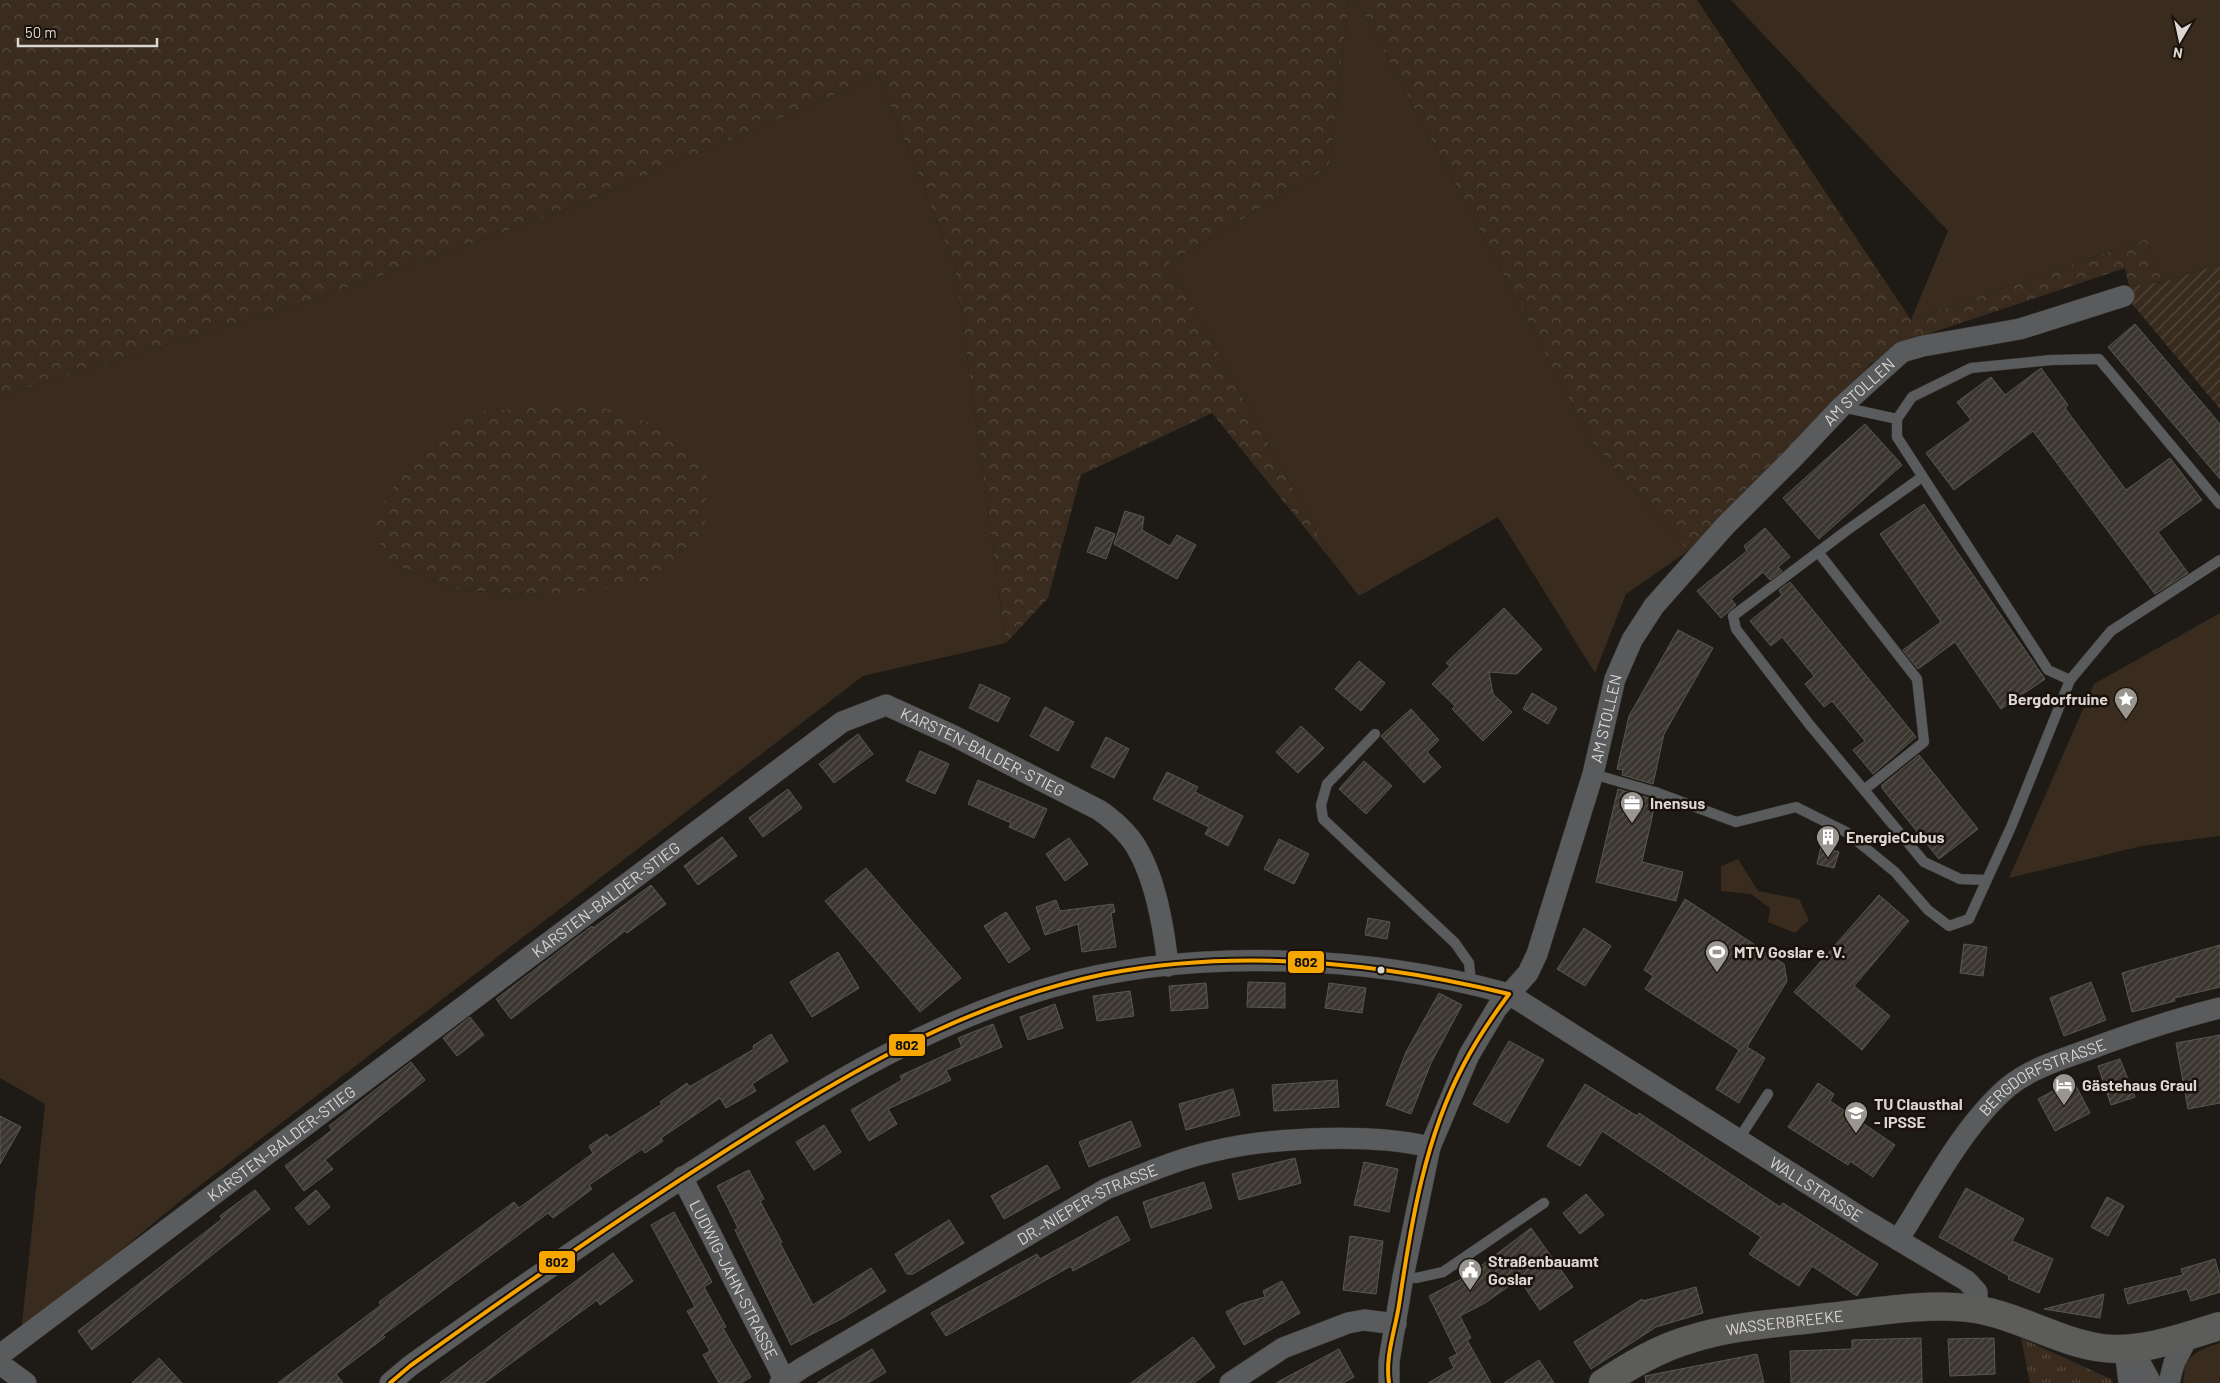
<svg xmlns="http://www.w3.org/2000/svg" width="2220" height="1383" font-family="Barlow,sans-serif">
<defs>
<pattern id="forest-crowns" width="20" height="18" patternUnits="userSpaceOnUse" patternTransform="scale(1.25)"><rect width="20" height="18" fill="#392b1e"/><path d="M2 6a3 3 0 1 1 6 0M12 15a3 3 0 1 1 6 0" fill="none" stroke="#55493e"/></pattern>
<pattern id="park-tufts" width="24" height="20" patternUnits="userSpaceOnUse" patternTransform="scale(1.25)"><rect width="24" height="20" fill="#392b1e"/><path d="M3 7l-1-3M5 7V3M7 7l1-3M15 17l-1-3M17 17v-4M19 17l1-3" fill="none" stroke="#55493e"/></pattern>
<pattern id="garden-furrows" width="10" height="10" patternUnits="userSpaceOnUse" patternTransform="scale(1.25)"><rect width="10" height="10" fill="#392b1e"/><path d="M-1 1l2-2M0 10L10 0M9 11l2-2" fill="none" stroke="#55493e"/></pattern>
<pattern id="building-hatch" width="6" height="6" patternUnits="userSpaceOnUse" patternTransform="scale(1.25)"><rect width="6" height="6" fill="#3a352f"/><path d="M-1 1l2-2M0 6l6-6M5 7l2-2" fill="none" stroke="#56524c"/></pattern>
</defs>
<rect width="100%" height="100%" fill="#1e1b16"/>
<!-- grass -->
<path fill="#392b1e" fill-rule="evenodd" d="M1349 0H1357L1593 443 1688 551 1626 594 1595 673 1498 517 1359 596 1335 565 1169 263 1329 167Z
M1731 0H2220V264L2164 282 2146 239 1911 320 1948 231Z
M879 76 955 267 1006 643 863 676 185 1197 21 1333 45 1104 0 1078V396L309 301 570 208ZM392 564 545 595 460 590Z
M2220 613V836L2142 846 2009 878 2094 684Z
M1738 859 1758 891 1799 899 1809 920 1795 933 1768 922 1770 908 1751 894 1721 891V866Z
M2220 1343V1383H2183L2185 1371 2179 1372C2188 1355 2202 1348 2220 1343Z"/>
<!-- forest -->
<path fill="url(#forest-crowns)" d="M0 0H1349L1329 167 1169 263 1335 565 1212 413 1081 475 1048 598 1006 643 955 267 879 76 570 208 309 301 0 396Z
M1357 0H1697L1911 320 2146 239 2164 282 2129 286 2125 268 1919 337 1870 364 1836 418 1688 551 1593 443Z
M588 403 663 427 707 465 705 529 649 584 545 595 460 590 392 564 369 525 409 464 475 412Z"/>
<!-- park -->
<path fill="url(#park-tufts)" d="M2021 1338 2111 1379 2113 1383H2030Z"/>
<!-- garden -->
<path fill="url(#garden-furrows)" d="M2220 264V409L2133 305 2129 286 2164 282Z"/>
<!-- building -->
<path fill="url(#building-hatch)" stroke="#5a5752" d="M2135 324 2220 424V479L2108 347Z
M2041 368 2068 405 2065 408 2126 490 2170 458 2202 500 2158 532 2188 573 2155 594 2033 431 1954 490 1926 453 1971 420 1957 402 1991 377 2005 395Z
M1865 424 1902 465 1819 539 1783 498Z
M1924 504 2045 679 2001 709 1955 642 1918 669 1903 650 1941 622 1880 534Z
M1125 511 1144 517 1142 530 1170 546 1177 535 1196 545 1177 579 1114 544Z
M1096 527 1115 534 1106 559 1087 552Z
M1765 528 1790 557 1778 567 1782 571 1770 580 1763 572 1731 599 1736 605 1721 618 1697 591 1747 551 1744 546Z
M1790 582 1916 737 1873 774 1853 750 1865 741 1832 701 1824 707 1805 684 1814 676 1782 637 1771 646 1750 621 1782 595 1779 590Z
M1504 608 1542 649 1517 674 1489 672 1493 694 1512 712 1483 741 1452 709 1455 706 1432 684 1450 666 1446 663Z
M1678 630 1713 648 1664 734 1653 784 1622 775 1623 770 1617 769 1629 716Z
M1359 661 1385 683 1361 711 1335 689Z
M980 684 1010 698 998 722 969 708Z
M1532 693 1557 708 1548 724 1523 709Z
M1045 707 1074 722 1058 751 1030 736Z
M1411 709 1439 740 1427 752 1441 767 1424 783 1381 736Z
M1301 726 1324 748 1298 773 1276 752Z
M858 734 873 754 834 783 819 764Z
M1106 737 1129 749 1114 778 1091 767Z
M920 751 949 764 935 794 906 781Z
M1919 755 1978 829 1939 859 1882 788V785Z
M1364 761 1392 786 1366 814 1339 789Z
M1167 772 1198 787 1195 792 1243 816 1228 846 1205 834 1209 827 1153 799Z
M978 780 1047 809 1034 838 1009 827 1011 823 968 804Z
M788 789 802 808 763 837 749 818Z
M1618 789 1656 800 1642 862 1683 872 1676 901 1596 882Z
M722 837 737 856 698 885 684 866Z
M1069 838 1088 864 1065 881 1046 854Z
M1279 839 1309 854 1294 884 1264 869Z
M1821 847 1839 852 1834 868 1817 864Z
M866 868 961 978 920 1012 825 901Z
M651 885 666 904 627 933 625 931 511 1019 496 999 592 926 593 928Z
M1879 895 1909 921 1854 986 1890 1016 1862 1050 1794 992Z
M1685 899 1784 964 1787 981 1747 1047 1765 1058 1739 1103 1716 1089 1739 1050 1645 989 1653 976 1644 970Z
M1056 900 1060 911 1113 904 1115 912 1111 913 1116 947 1082 952 1078 924 1045 935 1036 907Z
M1006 912 1030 949 1009 963 984 926Z
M1368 918 1390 922 1387 939 1365 935Z
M1584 928 1611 946 1585 986 1557 969Z
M1964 944 1987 947 1983 976 1960 973Z
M2220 945V987L2174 998 2175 1001 2132 1012 2122 973Z
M838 952 859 988 812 1017 790 982Z
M1248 982 1285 983V1008L1247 1007Z
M2091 982 2106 1020 2064 1036 2050 998Z
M1206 983 1208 1008 1171 1011 1169 986Z
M1329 983 1366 988 1362 1013 1325 1008Z
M1130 991 1134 1016 1097 1021 1093 996Z
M1439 993 1462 1005 1431 1063 1411 1114 1386 1105 1406 1052Z
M1055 1004 1063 1028 1028 1040 1020 1017Z
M470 1017 484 1035 457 1056 443 1038Z
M993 1024 1002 1047 946 1070 951 1080 888 1109 897 1124 869 1141 851 1110 902 1080 900 1076 962 1047 958 1038Z
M771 1034 788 1061 752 1084 756 1091 726 1108 720 1098 661 1138 663 1141 645 1153 642 1149 589 1185 592 1189 553 1218 548 1213 383 1335 385 1337 336 1374 343 1383H278L381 1305 379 1302 514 1202 519 1208 593 1153 589 1146 607 1134 609 1138 662 1104 660 1102 687 1083 689 1087 754 1049 753 1046Z
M2220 1035V1103L2188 1109 2176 1043Z
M1509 1041 1544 1060 1508 1123 1473 1104Z
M2120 1059 2135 1097 2111 1105 2098 1066Z
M411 1062 425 1080 325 1160 333 1169 304 1191 285 1166 332 1130 329 1126Z
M1337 1080 1339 1107 1274 1111 1272 1085Z
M2073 1080 2090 1113 2055 1131 2038 1099Z
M1818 1083 1834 1094 1830 1101 1895 1145 1873 1177 1850 1161 1848 1165 1788 1127Z
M1585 1084 1637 1116 1639 1113 1780 1207 1783 1203 1878 1264 1857 1296 1812 1266 1799 1286 1749 1254 1761 1237 1602 1131 1580 1166 1547 1146Z
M1233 1089 1240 1115 1186 1130 1179 1104Z
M0 1116 21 1127 0 1164Z
M1131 1121 1141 1146 1089 1167 1079 1142Z
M824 1125 841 1152 814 1170 796 1142Z
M1295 1158 1301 1183 1239 1200 1232 1174Z
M1364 1162 1398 1169 1389 1212 1354 1205Z
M1047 1165 1060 1188 1004 1219 991 1196Z
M749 1170 764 1199 760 1201 782 1242 780 1243 813 1305 871 1268 886 1291 843 1318 791 1345 735 1230 738 1228 717 1186Z
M1204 1182 1212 1208 1151 1228 1143 1202Z
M1966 1188 2024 1219 2012 1241 2053 1259 2039 1293 2008 1279 2009 1276 1939 1237Z
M255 1190 270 1209 92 1350 78 1331 222 1219 220 1216Z
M316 1190 330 1207 309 1225 295 1208Z
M1586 1194 1604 1215 1580 1234 1563 1213Z
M2107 1197 2124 1206 2108 1236 2091 1227Z
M674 1212 712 1282 704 1287 726 1327 723 1328 751 1377 741 1383H719L703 1355 710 1351 687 1311 695 1307 651 1225Z
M1117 1216 1130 1240 1073 1271 1071 1266 946 1336 931 1313 1037 1254 1040 1259Z
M949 1220 964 1243 913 1274H907L895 1254Z
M1531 1228 1573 1287 1540 1310 1519 1279 1485 1303 1460 1316 1471 1338 1467 1340 1491 1383H1428L1454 1368 1449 1358 1457 1354 1429 1296 1469 1275Z
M1350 1236 1383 1241 1376 1294 1343 1290Z
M613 1253 633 1281 600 1305 597 1300 484 1383H440Z
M2215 1259 2220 1277V1292L2191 1301 2187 1289 2128 1304 2124 1289 2183 1275 2181 1269Z
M1282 1281 1300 1313 1244 1345 1226 1312 1241 1304 1265 1297 1263 1291Z
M1696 1287 1703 1313 1656 1327 1591 1369 1574 1342 1642 1299 1643 1301Z
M2104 1294 2100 1318 2044 1309Z
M1193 1337 1215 1367 1194 1383H1131Z
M1921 1338 1922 1383H1791L1790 1351 1852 1349V1340Z
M1994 1338 1995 1374 1950 1376 1948 1339Z
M872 1349 886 1372 868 1383H817Z
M1339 1349 1354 1377 1343 1383H1276Z
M1757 1354 1764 1383H1646L1645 1376Z
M159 1358 182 1383H132Z
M1539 1360 1554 1383H1504Z"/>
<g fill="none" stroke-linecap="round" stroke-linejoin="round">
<!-- service casing -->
<g stroke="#383531" stroke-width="11">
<path id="service" d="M1842 407 1897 419
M1922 477 1846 531 1733 616 1736 629 1809 724 1924 862 1960 879 1986 880
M1818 552 1917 679 1924 742 1864 790
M2070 680 2048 670 1897 437V419L1912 397 1971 368 2051 360 2099 359 2220 504
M1375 734 1327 784 1321 805 1323 819 1455 943 1469 963 1471 983
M1593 774 1655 792 1736 822 1796 807 1846 832 1895 872 1928 910 1949 926 1969 919 2011 827 2070 680 2111 631 2220 560
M1738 1140 1768 1094
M1403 1277 1416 1278 1443 1272 1544 1203"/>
</g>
<!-- minor casing -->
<g stroke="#383531" stroke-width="22">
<g id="minor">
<path id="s1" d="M682 1177 786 1383"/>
<path id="s2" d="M1898 1240C1929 1192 1964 1124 2008 1087 2031 1068 2062 1059 2090 1049 2133 1033 2175 1019 2220 1008"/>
<path d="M2129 1348 2137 1357 2151 1383"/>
<path d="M2125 1349 2129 1383"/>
<path id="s3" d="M0 1355 842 722 886 705 952 735 1099 810C1111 818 1121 827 1130 838 1154 869 1164 928 1168 966"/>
<path d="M0 1364 26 1383"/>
<path id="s4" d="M390 1383 410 1366C516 1290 622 1216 732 1146 833 1082 936 1020 1052 987 1191 947 1370 955 1509 994L1865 1220 1967 1281 1977 1292V1309"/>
<path id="s5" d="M780 1383 802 1368 1106 1189C1141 1175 1177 1159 1214 1151 1273 1137 1371 1133 1430 1147"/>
<path d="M1230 1383 1283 1348 1348 1323 1364 1320 1396 1324"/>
<path id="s6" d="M1389 1383V1361L1403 1277 1430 1147 1469 1055 1497 1008 1528 973 1537 954 1593 774 1615 679 1632 640 1654 606 1725 526 1793 458 1841 407 1902 352 1923 346 2020 329 2124 296"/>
<path d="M2169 1383 2174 1363 2189 1335"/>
</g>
</g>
<!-- primary casing -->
<g stroke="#383531" stroke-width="29">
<g id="primary">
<path id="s7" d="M1603 1383C1631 1365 1659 1348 1691 1339 1735 1325 1783 1323 1829 1317 1877 1312 1927 1302 1975 1309 2019 1316 2058 1342 2102 1348 2141 1353 2182 1337 2220 1326"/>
</g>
</g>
<!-- service -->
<use href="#service" stroke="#5a5b5c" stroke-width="10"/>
<!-- minor -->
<use href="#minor" stroke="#5a5b5c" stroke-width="21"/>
<!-- primary -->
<use href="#primary" stroke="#5c5c5b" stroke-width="28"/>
<!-- bus-1 casing -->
<g stroke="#19110a" stroke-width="8">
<path id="bus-1" d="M390 1383 410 1366C509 1295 609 1225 711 1160 833 1081 961 1003 1105 974 1239 948 1378 962 1509 994
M1389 1383C1385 1356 1395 1331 1399 1305 1411 1223 1425 1137 1464 1064 1477 1039 1492 1017 1509 994"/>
</g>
<!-- bus-1 -->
<use href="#bus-1" stroke="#f7a600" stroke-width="4"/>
</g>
<!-- icons -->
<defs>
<g id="sight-pin" transform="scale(1.25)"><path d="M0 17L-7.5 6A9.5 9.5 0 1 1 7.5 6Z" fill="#999590" stroke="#19110a"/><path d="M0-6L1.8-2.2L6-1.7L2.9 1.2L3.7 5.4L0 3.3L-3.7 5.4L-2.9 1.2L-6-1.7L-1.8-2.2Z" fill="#fff"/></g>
<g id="office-pin" transform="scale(1.25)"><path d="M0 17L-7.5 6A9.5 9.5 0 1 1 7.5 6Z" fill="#999590" stroke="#19110a"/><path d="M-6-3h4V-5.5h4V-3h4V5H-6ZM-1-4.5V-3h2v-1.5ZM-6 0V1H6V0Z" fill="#fff"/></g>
<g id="building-pin" transform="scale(1.25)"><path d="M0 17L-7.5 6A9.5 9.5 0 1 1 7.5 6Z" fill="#999590" stroke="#19110a"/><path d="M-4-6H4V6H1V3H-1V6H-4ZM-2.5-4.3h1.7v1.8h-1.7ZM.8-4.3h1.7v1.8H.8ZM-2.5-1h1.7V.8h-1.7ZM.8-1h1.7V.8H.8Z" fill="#fff"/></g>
<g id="stadium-pin" transform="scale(1.25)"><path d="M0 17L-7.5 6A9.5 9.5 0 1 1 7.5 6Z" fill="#999590" stroke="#19110a"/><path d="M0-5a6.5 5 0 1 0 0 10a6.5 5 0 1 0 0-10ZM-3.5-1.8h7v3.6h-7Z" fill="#fff"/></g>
<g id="hotel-pin" transform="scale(1.25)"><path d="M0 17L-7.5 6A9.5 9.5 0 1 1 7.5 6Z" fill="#999590" stroke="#19110a"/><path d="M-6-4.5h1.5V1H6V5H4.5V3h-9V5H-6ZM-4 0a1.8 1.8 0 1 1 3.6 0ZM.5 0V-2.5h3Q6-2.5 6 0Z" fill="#fff"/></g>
<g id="university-pin" transform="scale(1.25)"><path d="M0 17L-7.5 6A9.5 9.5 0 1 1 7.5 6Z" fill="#999590" stroke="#19110a"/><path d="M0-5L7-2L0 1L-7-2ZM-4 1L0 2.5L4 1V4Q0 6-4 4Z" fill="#fff"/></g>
<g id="civic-pin" transform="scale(1.25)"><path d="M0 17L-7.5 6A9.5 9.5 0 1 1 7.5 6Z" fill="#999590" stroke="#19110a"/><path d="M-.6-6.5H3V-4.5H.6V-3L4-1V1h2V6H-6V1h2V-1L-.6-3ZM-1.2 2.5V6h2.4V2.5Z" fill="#fff"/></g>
</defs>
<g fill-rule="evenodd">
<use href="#sight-pin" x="2126" y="699"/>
<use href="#office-pin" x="1632" y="803"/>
<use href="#building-pin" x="1828" y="837"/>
<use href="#stadium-pin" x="1717" y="952"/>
<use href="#hotel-pin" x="2064" y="1085"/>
<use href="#university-pin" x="1856" y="1113"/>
<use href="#civic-pin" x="1470" y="1270"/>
</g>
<!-- markers -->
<circle fill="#dbd6d1" stroke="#19110a" stroke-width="2" cx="1381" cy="970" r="4.5"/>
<g text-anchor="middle" stroke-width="5" stroke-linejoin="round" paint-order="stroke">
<!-- street labels -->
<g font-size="16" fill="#dbd6d1" stroke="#19110a">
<text dy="6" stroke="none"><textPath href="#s6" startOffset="1128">AM STOLLEN</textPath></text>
<text dy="6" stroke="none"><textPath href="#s6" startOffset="708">AM STOLLEN</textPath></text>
<text dy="6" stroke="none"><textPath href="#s3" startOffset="1208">KARSTEN-BALDER-STIEG</textPath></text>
<text dy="6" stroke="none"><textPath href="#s3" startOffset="758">KARSTEN-BALDER-STIEG</textPath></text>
<text dy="6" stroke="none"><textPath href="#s2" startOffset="224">BERGDORFSTRASSE</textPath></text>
<text dy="6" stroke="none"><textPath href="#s3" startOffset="352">KARSTEN-BALDER-STIEG</textPath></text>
<text dy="6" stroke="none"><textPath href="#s4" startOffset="1601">WALLSTRASSE</textPath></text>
<text dy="6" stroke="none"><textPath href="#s5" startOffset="356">DR.-NIEPER-STRASSE</textPath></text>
<text dy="6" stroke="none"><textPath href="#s1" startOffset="115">LUDWIG-JAHN-STRASSE</textPath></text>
<text dy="6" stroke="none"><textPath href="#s7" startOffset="194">WASSERBREEKE</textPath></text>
</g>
<!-- poi labels -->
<g font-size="16" font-weight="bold" fill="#dbd6d1" stroke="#19110a" text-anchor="start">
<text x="2108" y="705" text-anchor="end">Bergdorfruine</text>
<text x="1650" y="809">Inensus</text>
<text x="1846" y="843">EnergieCubus</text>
<text x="1734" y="958">MTV Goslar e. V.</text>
<text x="2082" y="1091">Gästehaus Graul</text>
<text x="1874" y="1110">TU Clausthal<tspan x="1874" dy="18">- IPSSE</tspan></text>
<text x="1488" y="1267">Straßenbauamt<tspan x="1488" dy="18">Goslar</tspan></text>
</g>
</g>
<g stroke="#19110a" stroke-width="2">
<rect x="1287" y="950" width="38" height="24" rx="5" fill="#f7a600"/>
<rect x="888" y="1033" width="38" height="24" rx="5" fill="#f7a600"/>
<rect x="538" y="1250" width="38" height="24" rx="5" fill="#f7a600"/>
</g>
<g font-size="14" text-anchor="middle" font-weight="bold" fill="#111">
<text x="1306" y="967">802</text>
<text x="907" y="1050">802</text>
<text x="557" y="1267">802</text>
</g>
<!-- north arrow -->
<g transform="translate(2180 40) rotate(189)" stroke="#19110a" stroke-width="4" paint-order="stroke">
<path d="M0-4L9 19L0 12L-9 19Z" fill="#dbd6d1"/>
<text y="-8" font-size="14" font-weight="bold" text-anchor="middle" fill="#dbd6d1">N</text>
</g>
<!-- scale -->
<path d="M18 38v8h139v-8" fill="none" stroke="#dbd6d1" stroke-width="2.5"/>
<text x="25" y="38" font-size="15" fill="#dbd6d1" stroke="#19110a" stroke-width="4" paint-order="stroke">50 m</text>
</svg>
